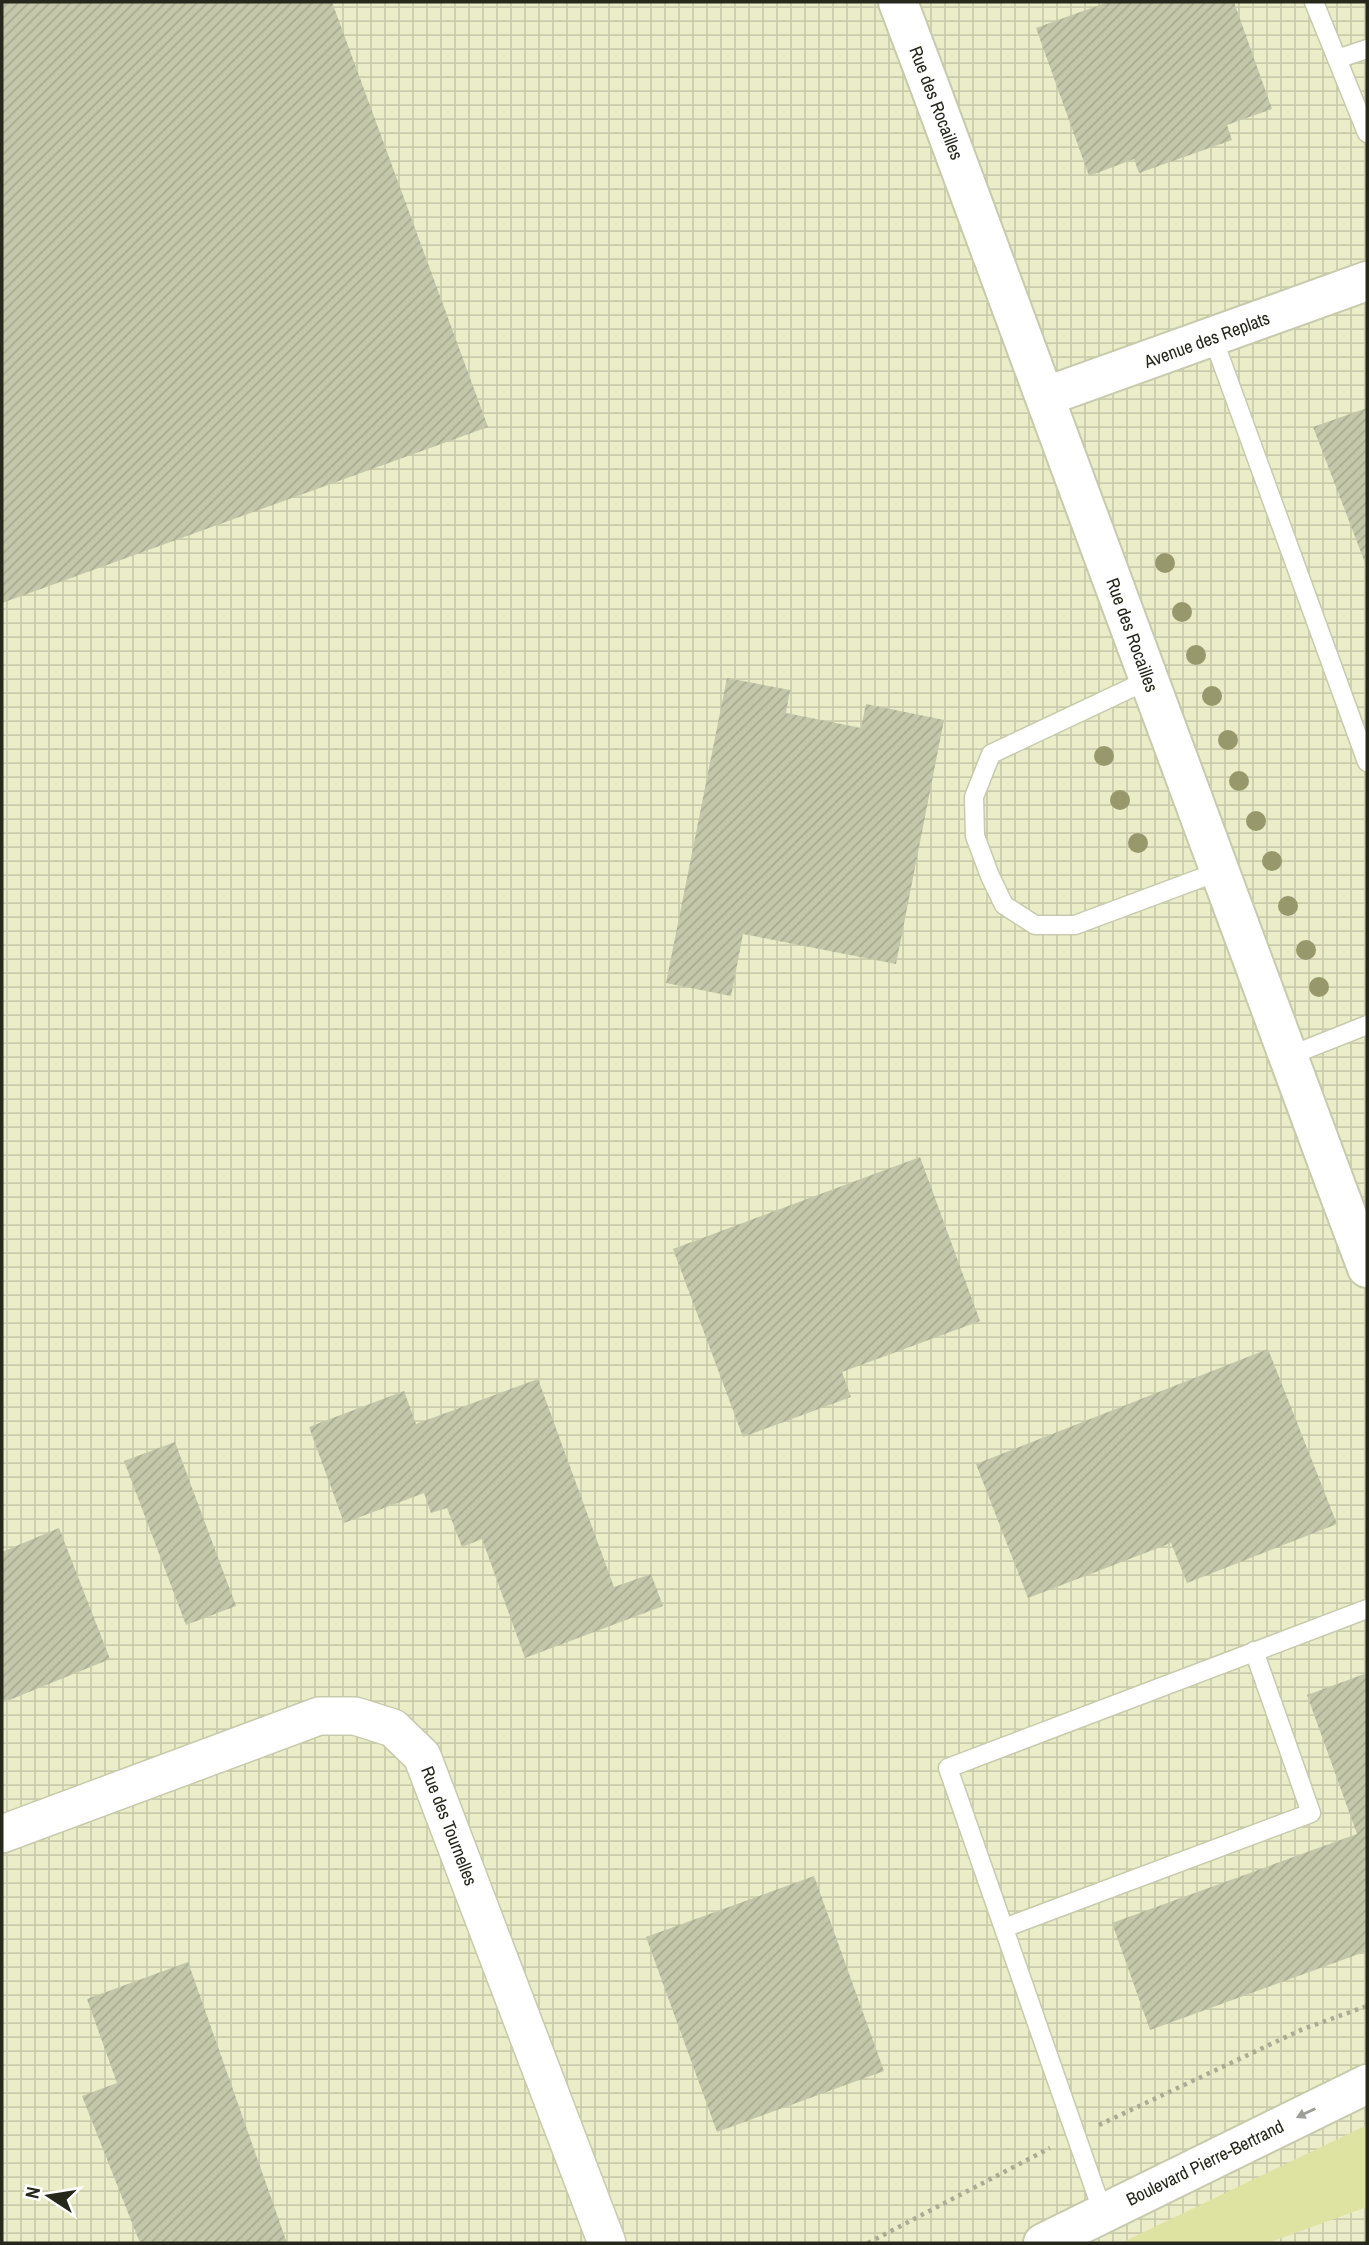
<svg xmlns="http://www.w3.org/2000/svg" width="1369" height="2245" font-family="'Archivo Narrow',sans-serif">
<defs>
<pattern id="industrial-grid" width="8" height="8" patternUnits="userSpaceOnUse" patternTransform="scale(1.75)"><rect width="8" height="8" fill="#eaedc8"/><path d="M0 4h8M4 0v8" fill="none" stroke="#c9cbab"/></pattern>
<pattern id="building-hatch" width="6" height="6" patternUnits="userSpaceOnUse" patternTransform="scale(1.75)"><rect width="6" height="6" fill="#c4c7a9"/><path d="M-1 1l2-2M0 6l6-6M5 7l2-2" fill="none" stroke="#a8ab91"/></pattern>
</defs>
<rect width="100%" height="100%" fill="#f7fadb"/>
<!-- industrial -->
<path fill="url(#industrial-grid)" d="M2 2H1367V2243H2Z"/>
<!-- grass -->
<path fill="#dee3a1" d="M1367 2125V2207L1267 2243H1121Z"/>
<!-- building -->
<path fill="url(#building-hatch)" d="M2 2H332L488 427 2 603Z
M1108 2H1234L1272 109 1227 125 1232 140 1139 173 1134 159 1089 176 1036 28Z
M1367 408V568L1313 427Z
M727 678 790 690 786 713 861 728 866 704 944 720 896 964 743 934 731 996 666 983Z
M920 1157 980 1321 842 1372 851 1397 743 1437 673 1249Z
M1268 1349 1337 1524 1187 1583 1171 1543 1028 1598 976 1464Z
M538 1379 614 1587 651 1574 663 1606 525 1658 482 1539 462 1547 447 1508 431 1513 424 1493 344 1523 309 1427 404 1391 416 1424Z
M175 1442 236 1606 186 1625 124 1461Z
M59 1528 110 1659 2 1703V1552Z
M1367 1673V1951L1150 2030 1112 1923 1357 1834 1307 1695Z
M814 1876 884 2071 717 2132 646 1937Z
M188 1962 218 2047 287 2243H140L82 2096 117 2083 87 1999Z"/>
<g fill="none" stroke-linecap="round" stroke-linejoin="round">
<!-- lane casing -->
<g stroke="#c7caac" stroke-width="21">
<path id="lane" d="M1314 2 1367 133
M1337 59 1367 49
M1213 338 1367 762
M1148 680 991 754 974 797 975 836 990 876 1004 905 1035 925H1075L1220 871
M1289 1056 1367 1025
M1004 1928 1311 1813 1254 1651
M1103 2213 948 1768 1367 1609"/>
</g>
<!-- street casing -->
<g stroke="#c7caac" stroke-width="40">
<path id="street" d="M2 1834 319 1716H355L393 1728 422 1756 607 2243"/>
</g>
<!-- secondary casing -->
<g stroke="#c7caac" stroke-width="42">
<path id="secondary" d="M898 2C1057 423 1208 847 1367 1268
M1047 396 1367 281
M1043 2243 1367 2084"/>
</g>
<!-- path -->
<path stroke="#a9ab93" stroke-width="4.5" stroke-dasharray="3.5 5" stroke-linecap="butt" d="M1099 2125 1303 2029 1367 2006
M868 2243 1050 2148"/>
<!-- lane -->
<use href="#lane" stroke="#fff" stroke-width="18"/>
<!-- street -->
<use href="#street" stroke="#fff" stroke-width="37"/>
<!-- secondary -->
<use href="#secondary" stroke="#fff" stroke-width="38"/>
</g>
<!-- trees -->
<g fill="#97996c">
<circle cx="1165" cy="563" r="10"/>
<circle cx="1182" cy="612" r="10"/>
<circle cx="1196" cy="655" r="10"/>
<circle cx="1212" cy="696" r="10"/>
<circle cx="1228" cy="740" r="10"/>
<circle cx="1104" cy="756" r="10"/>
<circle cx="1239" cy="781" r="10"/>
<circle cx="1120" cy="800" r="10"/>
<circle cx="1256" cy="821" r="10"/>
<circle cx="1138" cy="843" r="10"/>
<circle cx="1272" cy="861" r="10"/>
<circle cx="1288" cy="906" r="10"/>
<circle cx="1306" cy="950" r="10"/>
<circle cx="1319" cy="987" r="10"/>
</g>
<!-- one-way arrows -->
<defs><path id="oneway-solid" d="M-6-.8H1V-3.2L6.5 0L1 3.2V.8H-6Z" transform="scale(1.75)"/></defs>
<use fill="#9e9e99" href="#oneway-solid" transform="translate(1306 2113) rotate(154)"/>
<g text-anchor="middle" stroke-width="5" stroke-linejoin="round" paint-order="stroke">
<!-- street labels -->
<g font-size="18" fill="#27281c" stroke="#fff">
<text transform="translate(936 103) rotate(69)" y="6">Rue des Rocailles</text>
<text transform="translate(1207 340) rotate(-20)" y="6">Avenue des Replats</text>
<text transform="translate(1132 635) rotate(70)" y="6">Rue des Rocailles</text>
<text transform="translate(449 1826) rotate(69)" y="6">Rue des Tournelles</text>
<text transform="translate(1205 2163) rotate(-26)" y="6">Boulevard Pierre-Bertrand</text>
</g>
</g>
<!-- border -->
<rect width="1369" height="2245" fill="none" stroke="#27281c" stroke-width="7"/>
<!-- north arrow -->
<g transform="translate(49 2196) rotate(282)" stroke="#ffffff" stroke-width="5" paint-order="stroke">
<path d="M0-5L12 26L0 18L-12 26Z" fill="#27281c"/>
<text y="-10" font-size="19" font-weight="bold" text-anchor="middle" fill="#27281c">N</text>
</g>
</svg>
